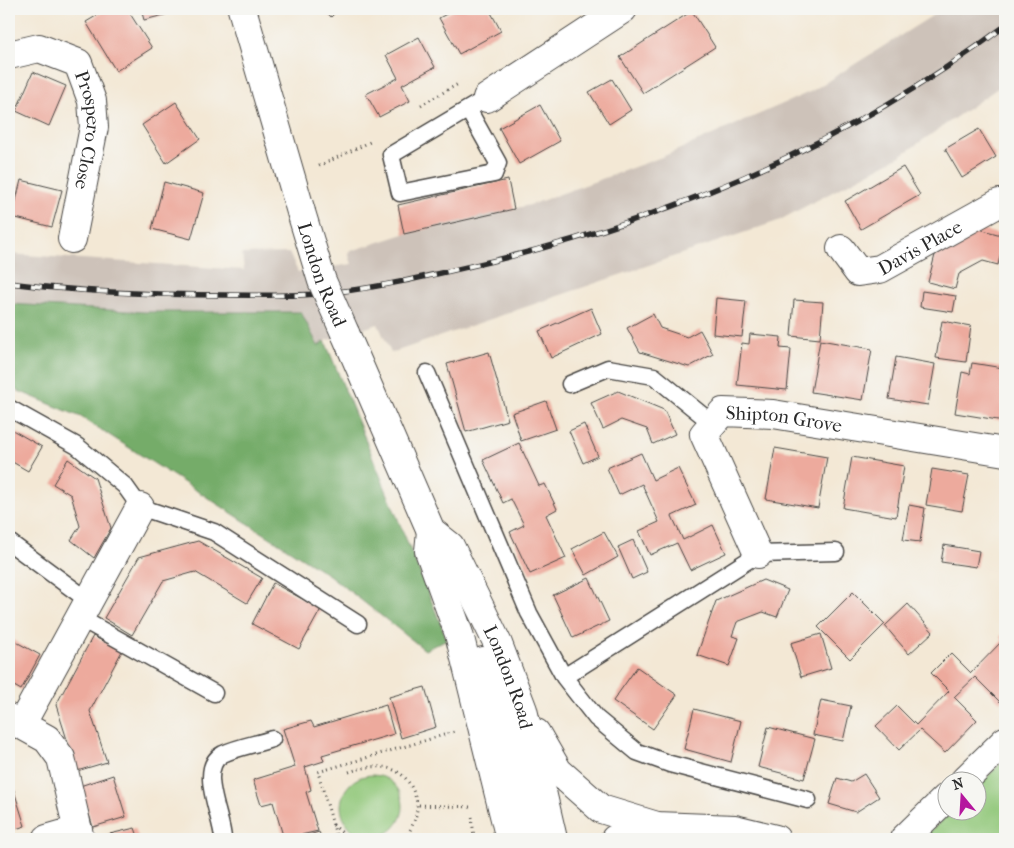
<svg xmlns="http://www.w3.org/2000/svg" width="1014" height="848" font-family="'IM FELL French Canon',serif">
<rect width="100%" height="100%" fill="#f6f6f2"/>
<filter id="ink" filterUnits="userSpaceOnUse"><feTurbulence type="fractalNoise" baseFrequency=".02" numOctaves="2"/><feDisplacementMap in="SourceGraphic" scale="10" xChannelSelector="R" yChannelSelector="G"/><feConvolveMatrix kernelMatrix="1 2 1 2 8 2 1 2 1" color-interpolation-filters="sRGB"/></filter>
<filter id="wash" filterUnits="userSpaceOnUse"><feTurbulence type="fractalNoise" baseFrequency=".0096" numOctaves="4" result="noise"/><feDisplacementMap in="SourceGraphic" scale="20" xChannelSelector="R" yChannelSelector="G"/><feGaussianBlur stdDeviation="1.12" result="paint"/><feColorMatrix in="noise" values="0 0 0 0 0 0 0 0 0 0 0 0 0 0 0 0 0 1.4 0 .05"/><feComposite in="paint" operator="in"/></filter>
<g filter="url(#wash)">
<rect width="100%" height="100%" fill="#f3e8d5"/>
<!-- industrial -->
<path fill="#cdc2b9" d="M943 9H1005V83L900 156 778 221 391 353 378 324 325 341 367 441 425 650 329 575 81 417 9 387V254L244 270 242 254 289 253 298 272 352 264 348 252 404 234 530 205 662 157 812 91Z"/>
<!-- green -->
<path fill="#91c779" stroke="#5e7952" d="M1005 759V839H922L952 811 976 810 977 787Z
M341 806a31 31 0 1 1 62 0a31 31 0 1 1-62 0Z"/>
<!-- forest -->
<path fill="#74ac69" stroke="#506c4a" d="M9 304 143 312H301L318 346 325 341 447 639 425 650 329 575 81 417 9 387Z"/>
<g id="blocks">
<!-- building -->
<path fill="#edaa9d" d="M108 9H127L152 48 116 71 86 22Z
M141 9H188L144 20Z
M324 9H339L331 17Z
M456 9H489L501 31 459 54 439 18Z
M692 11 715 47 643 93 620 57Z
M419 37 435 67 402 85 410 101 379 117 366 94 398 78 386 55Z
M33 72 66 86 49 126 16 111Z
M612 79 631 110 609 124 589 92Z
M176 102 200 139 166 163 142 125Z
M540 105 560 141 519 164 499 128Z
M979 129 996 157 962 178 945 149Z
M903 167 920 195 861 229 845 201Z
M21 180 62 190 52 227 12 217Z
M508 180 514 209 404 234 398 205Z
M164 182 204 193 191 239 152 229Z
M979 229 1005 236 998 265 983 261 959 274 955 289 928 282 935 255Z
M922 291 956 296 953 312 920 307Z
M716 298 746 301 742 337 713 334Z
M794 300 823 302 820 339 791 336Z
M591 308 602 334 551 358 539 331Z
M653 314 660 328 687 337 700 330 713 354 689 367 640 352 627 328Z
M942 321 971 326 966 362 936 358Z
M750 334 781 337 780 348 791 349 787 390 737 385 742 343 749 344Z
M820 340 872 349 863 400 811 392Z
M489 352 508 420 466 432 447 364Z
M896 357 935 364 928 405 889 399Z
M972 363 1003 368 1001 381 1005 382 1004 421 955 413 962 372 970 374Z
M618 391 664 410 675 434 653 444 647 429 621 420 603 429 591 403Z
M546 401 556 429 521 441 512 413Z
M584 424 598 456 583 463 569 431Z
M9 428 42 447 28 471 9 460Z
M519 443 539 486 545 484 557 509 546 515 566 558 530 574 510 532 524 525 511 499 503 503 483 460Z
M775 448 827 457 818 508 766 499Z
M641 453 653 480 678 468 696 505 672 516 683 540 713 525 726 553 690 570 677 543 650 555 639 531 659 522 642 484 619 495 607 468Z
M852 457 904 466 896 517 843 508Z
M68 459 95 478 111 528 94 558 71 540 80 526 71 495 53 484Z
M932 469 969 475 962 511 926 505Z
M909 505 925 508 920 542 903 540Z
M604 532 618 557 586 575 572 549Z
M633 540 647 572 632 579 618 547Z
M198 541 262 578 247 603 195 572 163 581 132 635 104 618 139 557Z
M944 545 979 551 976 567 941 562Z
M589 578 609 621 573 638 553 595Z
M763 580 788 590 777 617 763 612 737 622 732 636 739 638 729 666 697 655 716 601Z
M273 583 321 609 299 649 252 624Z
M853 592 885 624 850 659 818 627Z
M908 604 933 632 909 654 885 626Z
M1005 632V696L1000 702 975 677 954 697 977 720 945 753 920 730 899 750 876 726 897 706 916 725 949 691 931 673 951 653 971 673 1003 640 1000 637Z
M821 634 831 668 801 677 791 643Z
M93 636 122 651 90 711 107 762 77 771 56 705Z
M9 638 40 655 21 690 9 683Z
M637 667 677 695 653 729 613 701Z
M425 687 436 727 401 738 389 697Z
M821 700 851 706 843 741 813 735Z
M386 705 394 734 322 755 324 761 305 767 311 790 306 792 318 831 284 839 273 802 261 805 253 780 295 767 283 729 311 721 314 727Z
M694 709 741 721 731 762 684 749Z
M768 727 815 739 804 779 758 767Z
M864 774 879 797 856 812 829 804 837 778 851 782Z
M113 775 126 817 93 827 80 786Z
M11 781 25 826 9 831V782Z
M135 828 139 839H98L97 837Z
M319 832 322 839H296Z"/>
</g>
</g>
<g filter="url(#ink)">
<use href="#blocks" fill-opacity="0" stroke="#494744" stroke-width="1"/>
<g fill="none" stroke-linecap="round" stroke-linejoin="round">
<!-- lane casing -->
<g stroke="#494744" stroke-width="19">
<path id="lane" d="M469 111 498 163 494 174 400 193 391 155 487 98
M427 373 529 613 564 677 596 718 637 752 670 764 808 800
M570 384 608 368 654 376 713 424
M9 408 77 446 125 486 140 507 214 532 358 624
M9 542 89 601
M80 618 214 693
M564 677 758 554 836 552
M223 839C223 818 196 768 223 754 238 747 257 744 272 739"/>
</g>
<!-- street casing -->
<g stroke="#494744" stroke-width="30">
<g id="street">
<path id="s1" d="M9 55 39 48 78 63 92 101 94 127 72 239"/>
<path d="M487 98 623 9"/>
<path id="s2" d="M841 249 858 272 880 269 999 203H1005"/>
<path id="s3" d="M758 554 704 434 723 412 773 414 1005 452"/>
<path d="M9 718 47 739 61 758 80 839"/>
<path d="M21 725 140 507"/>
<path d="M965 780 1005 741"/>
<path d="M47 839 78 830"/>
<path d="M615 839 657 826"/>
<path d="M904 839 946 798"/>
</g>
</g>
<!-- primary casing -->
<g stroke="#494744" stroke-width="30">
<g id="primary">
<path d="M242 9 301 212"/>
<path id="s4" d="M345 333 431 531 450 546 498 644 523 710 553 839"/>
<path d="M431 531 429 551 459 634 510 839"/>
<path d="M483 661 505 732 531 839"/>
<path d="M536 733 558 771 601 809 657 826 735 829 776 839"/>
</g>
</g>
<!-- path -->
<path stroke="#494744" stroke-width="3" stroke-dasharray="1 4" stroke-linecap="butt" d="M421 105 460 83
M319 166 372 141
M349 772C375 763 403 763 414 793 418 803 418 809 415 819 412 826 409 835 403 839
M419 805 472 807
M472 817 474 839
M333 825 350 839
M337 839 318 772 454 732"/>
<!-- lane -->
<use href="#lane" stroke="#fff" stroke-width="16"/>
<!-- street -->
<use href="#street" stroke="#fff" stroke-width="28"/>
<!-- primary -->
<use href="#primary" stroke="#fff" stroke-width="28"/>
<!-- rail casing -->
<g stroke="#2b2b2b" stroke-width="5.5">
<path id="rail" d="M9 283C81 292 153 295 226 295 262 295 301 297 337 292 381 287 424 277 467 267 661 223 846 145 1005 26"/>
</g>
<!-- rail -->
<use href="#rail" stroke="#f6f6f2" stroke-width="4" stroke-dasharray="11" stroke-linecap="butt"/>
<!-- primary-bridge casing -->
<g stroke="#494744" stroke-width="30" stroke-linecap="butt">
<g id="primary-bridge">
<path id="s5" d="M301 212 322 281 345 333"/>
</g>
</g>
<!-- primary-bridge -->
<use href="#primary-bridge" stroke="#fff" stroke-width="28"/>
</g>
</g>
<g text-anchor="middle" stroke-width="4" stroke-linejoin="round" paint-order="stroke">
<!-- street labels -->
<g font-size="19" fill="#2b2b2b" stroke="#f6f6f2">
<text dy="7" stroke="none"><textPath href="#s1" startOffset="142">Prospero Close</textPath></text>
<text dy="7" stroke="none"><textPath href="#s2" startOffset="96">Davis Place</textPath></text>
<text dy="7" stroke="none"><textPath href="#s5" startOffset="66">London Road</textPath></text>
<text dy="7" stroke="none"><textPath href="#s3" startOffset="222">Shipton Grove</textPath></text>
<text dy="7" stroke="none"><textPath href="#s4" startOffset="384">London Road</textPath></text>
</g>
</g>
<!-- margin -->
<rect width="1014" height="848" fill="none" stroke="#f6f6f2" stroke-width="30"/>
<!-- north arrow -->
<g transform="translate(962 796) rotate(342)"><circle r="24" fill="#f6f6f2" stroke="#a5a5a2"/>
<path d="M0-4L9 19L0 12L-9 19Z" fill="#b5179e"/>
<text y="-8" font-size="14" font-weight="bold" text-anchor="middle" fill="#2b2b2b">N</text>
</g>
</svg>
